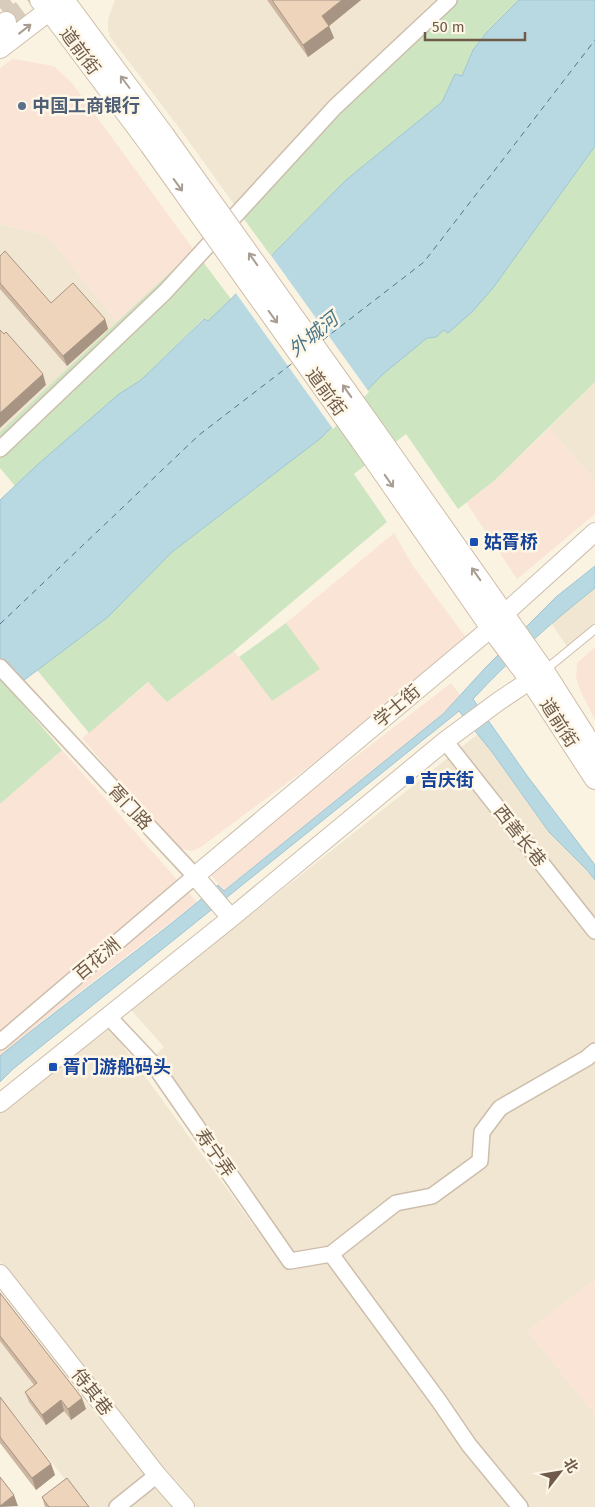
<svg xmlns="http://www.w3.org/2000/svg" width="595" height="1507" font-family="'Fira Sans','Noto Sans SC',sans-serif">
<rect width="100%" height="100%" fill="#faf3e2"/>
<!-- residential -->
<path fill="#f1e6d1" d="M115 0H435L370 62 236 207 177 125 110 37 108 30V19Z
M0 223 2 225 47 235 118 323 0 432Z
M595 382V481L549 428Z
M595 588V626L568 648 551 623Z
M478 734 492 752 549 832 587 870 595 880V1280L528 1331 595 1415V1507H196L156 1461 0 1262V1112L110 1028 273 1252 292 1251 154 1056 164 1047 131 1010Z
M0 1292 93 1411 176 1507H87L0 1397Z"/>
<!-- commercial -->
<path fill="#fae4d6" d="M13 59 54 66 72 83 194 250 118 323 47 235 2 225 0 223V68Z
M549 428 595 481V514L517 579 466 502 495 480Z
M394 533 413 566 467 639 396 702 201 847 192 851 182 849 171 843 82 738 149 682 167 702 234 651 272 701 319 669 286 623Z
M595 647V720L580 690 576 677 577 663Z
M451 683 460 695 443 714 224 891 208 871Z
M62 750 197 902 47 1017 0 1056V804Z
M595 1280V1415L528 1331Z"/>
<!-- green -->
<path fill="#cde6c1" d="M451 0H519L487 32 473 50 462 76 455 75 443 102 346 180 271 256 241 215 335 111Z
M595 146V382L495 480 458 509 406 434 354 474 387 522 234 651 167 702 148 682 89 733 37 670 108 617 172 552 321 438 382 375 427 338 436 337 493 288Z
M194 250 231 299 208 321 203 319 141 380 119 394 15 486 0 468V432Z
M286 623 320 669 272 701 239 657Z
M0 678 62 750 0 804Z"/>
<!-- water -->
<path fill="#b8d8e2" stroke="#9fc6d3" d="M519 0H595V146L493 288 472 312 448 333 444 330 436 337 427 338 382 375 321 438 172 552 108 617 11 690 0 678V500L36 466 119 394 141 380 204 319 208 321 231 299 279 248 346 180 442 102 455 74 462 76 473 50 487 32Z
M595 566V588C552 622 511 658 473 699L528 777 595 865V880L587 870 549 832 492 752 459 711 13 1069 0 1082V1056C72 997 148 945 218 885L224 891 443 714 486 667 556 597Z"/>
<!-- pier -->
<path fill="#faf3e2" d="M270 254 369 392 333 429 235 292Z"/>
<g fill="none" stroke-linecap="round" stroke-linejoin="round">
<!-- ferry -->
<path stroke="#497889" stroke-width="1" stroke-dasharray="6 5" stroke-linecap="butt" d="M323 340 424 262 595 40
M0 624 199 435 294 362"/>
<!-- secondary-tunnel -->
<path stroke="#d8cdbc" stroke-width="20" stroke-dasharray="20 10" stroke-linecap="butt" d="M0 8 10 0
M6 22 35 0"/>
<!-- service casing -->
<g stroke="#cdbeac" stroke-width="10">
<path id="service" d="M545 670 595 629"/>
</g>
<!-- minor casing -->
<g stroke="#cdbeac" stroke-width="18">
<path id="minor" d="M0 449 165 292 335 107 449 0
M0 667 195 876 0 1042
M445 741 595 931
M108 1016 154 1065 290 1261 331 1254 396 1203 432 1196 480 1161 482 1132 500 1108 587 1058 595 1051
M331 1254 439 1401 469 1445 520 1507
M117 1507 157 1475"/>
</g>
<!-- tertiary casing -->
<g stroke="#cdbeac" stroke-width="20">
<path id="tertiary" d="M231 918 195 876 491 628 504 614 595 532
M0 1103 231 918 445 741 499 701 541 673
M0 1274 157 1475 185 1507"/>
</g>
<!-- secondary casing -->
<g stroke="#cfbeaa" stroke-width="22">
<path id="secondary" d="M40 0 49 10 150 145
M64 0 164 135
M0 27 6 22
M0 48 60 2
M375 431 544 671 595 751
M361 441 491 628 531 681 595 779"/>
</g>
<!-- service -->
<use href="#service" stroke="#fff" stroke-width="8"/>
<!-- minor -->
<use href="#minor" stroke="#fff" stroke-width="15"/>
<!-- tertiary -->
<use href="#tertiary" stroke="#fff" stroke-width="18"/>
<!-- secondary -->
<use href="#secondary" stroke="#fff" stroke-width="20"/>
<!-- secondary-bridge casing -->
<g stroke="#cfbeaa" stroke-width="22" stroke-linecap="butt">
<path id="secondary-bridge" d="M164 135 375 431
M150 145 361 441"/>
</g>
<!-- secondary-bridge -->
<use href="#secondary-bridge" stroke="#fff" stroke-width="20"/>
</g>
<!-- wall -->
<path fill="#cdb6a1" d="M267 0H361L329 26 334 38 308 57Z
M0 256 51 303 105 319 108 329 67 366 0 289Z
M0 1293 86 1409 71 1420 64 1411 46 1425 29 1402 25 1392 34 1385 0 1341Z
M0 1397 51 1464 55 1475 36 1490 0 1443Z
M42 1497 89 1507H45Z"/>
<!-- shaded-wall -->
<path fill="#a79483" d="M342 0H361L329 26 334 38 308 57 303 45 322 16Z
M105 319 108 329 67 366 63 356Z
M43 374 46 385 0 428V413Z
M82 1398 86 1409 71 1420 68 1409Z
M61 1400 64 1411 46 1425 42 1415Z
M51 1464 55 1475 36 1490 32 1478Z
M14 1495 18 1506 0 1507V1506Z"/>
<!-- building -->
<path fill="#eed4bb" stroke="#a79483" d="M272 0H342L322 16 329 26 303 45Z
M5 251 51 303 73 283 105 319 63 356 0 283V256Z
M0 330 4 334 6 332 43 374 0 413Z
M0 1293 82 1398 68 1409 61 1400 42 1415 25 1392 37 1383 0 1336Z
M0 1397 51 1464 32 1478 0 1437Z
M0 1477 14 1495 0 1506Z
M67 1478 89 1507H49L42 1497Z"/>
<!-- one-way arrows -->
<defs><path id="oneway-shaft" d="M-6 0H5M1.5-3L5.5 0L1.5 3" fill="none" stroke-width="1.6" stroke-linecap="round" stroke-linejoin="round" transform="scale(1.25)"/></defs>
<g stroke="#a99d92">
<use href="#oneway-shaft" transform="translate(25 29) rotate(-38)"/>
<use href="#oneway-shaft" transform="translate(125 82) rotate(-127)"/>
<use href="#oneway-shaft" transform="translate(178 185) rotate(54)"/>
<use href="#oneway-shaft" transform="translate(253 259) rotate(-125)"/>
<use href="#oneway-shaft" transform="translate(273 317) rotate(54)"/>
<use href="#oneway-shaft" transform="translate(347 391) rotate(-125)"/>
<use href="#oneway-shaft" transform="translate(389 481) rotate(55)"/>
<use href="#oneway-shaft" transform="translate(476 574) rotate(-125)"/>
</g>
<!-- markers -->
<circle fill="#5c6f8a" stroke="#fef7e7" stroke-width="2" cx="22" cy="106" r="5"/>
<g fill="#1a4fb4" stroke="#fef7e7" stroke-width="2">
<rect x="469" y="537" width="10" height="10" rx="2.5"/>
<rect x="405" y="775" width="10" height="10" rx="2.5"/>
<rect x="48" y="1062" width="10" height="10" rx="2.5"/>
</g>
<g text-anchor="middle" stroke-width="5" stroke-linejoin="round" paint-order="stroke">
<!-- street labels -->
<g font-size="18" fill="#705b4a" stroke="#fef7e7">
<text transform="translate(80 51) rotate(53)" y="6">道前街</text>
<text transform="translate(326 392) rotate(54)" y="6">道前街</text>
<text transform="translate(397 706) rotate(-40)" y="6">学士街</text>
<text transform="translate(559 723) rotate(57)" y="6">道前街</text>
<text transform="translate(130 807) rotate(47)" y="6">胥门路</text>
<text transform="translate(520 836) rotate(52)" y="6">西善长巷</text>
<text transform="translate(97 959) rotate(-40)" y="6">百花洲</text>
<text transform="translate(215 1153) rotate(55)" y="6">寿宁弄</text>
<text transform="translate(92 1392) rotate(52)" y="6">侍其巷</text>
</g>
<!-- service labels -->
<g font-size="18" font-weight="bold" fill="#4e5e75" stroke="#fef7e7" text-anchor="start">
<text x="32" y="112">中国工商银行</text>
</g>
<!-- transit labels -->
<g font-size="18" font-weight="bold" fill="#164399" stroke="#fef7e7" text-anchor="start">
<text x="484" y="548">姑胥桥</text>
<text x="420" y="786">吉庆街</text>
<text x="63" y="1073">胥门游船码头</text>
</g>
<!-- water labels -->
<g font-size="19" font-style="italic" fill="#497889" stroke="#fef7e7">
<text transform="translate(313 334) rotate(-39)" y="7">外城河</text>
</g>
</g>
<!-- north arrow -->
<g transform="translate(560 1472) rotate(59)" stroke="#fef7e7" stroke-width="4" paint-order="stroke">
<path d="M0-4L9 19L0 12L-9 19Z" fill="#705b4a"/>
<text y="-8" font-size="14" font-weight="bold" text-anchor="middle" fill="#705b4a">北</text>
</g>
<!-- scale -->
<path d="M425 32v8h100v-8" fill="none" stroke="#705b4a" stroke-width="2.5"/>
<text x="432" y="32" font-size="15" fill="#705b4a" stroke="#fef7e7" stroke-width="4" paint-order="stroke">50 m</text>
</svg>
